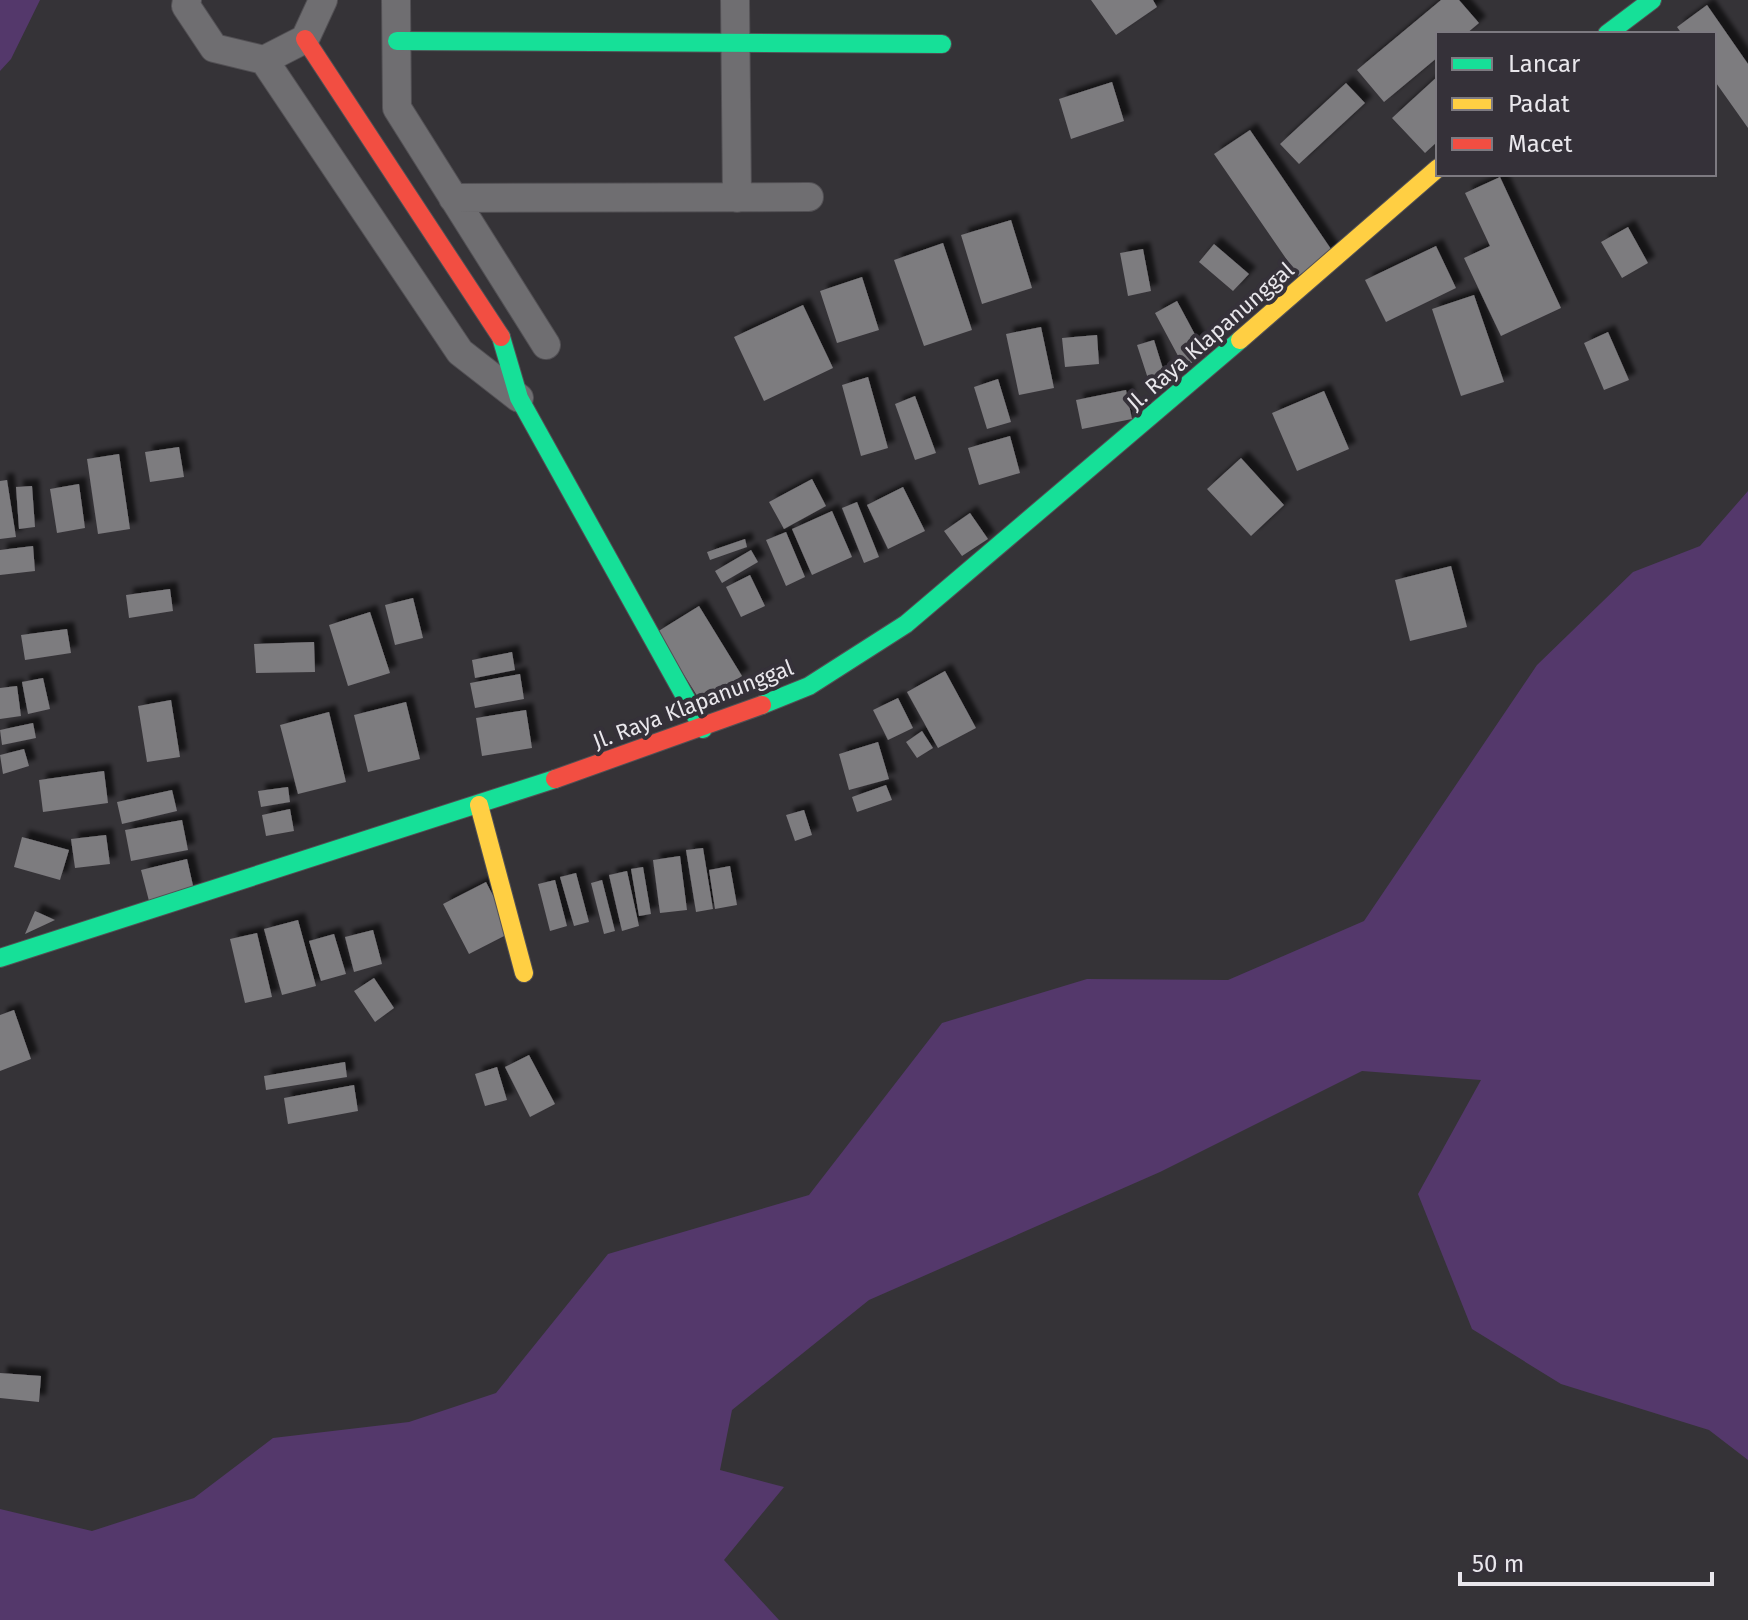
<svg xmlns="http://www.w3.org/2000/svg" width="1748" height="1620" font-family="'Fira Sans',sans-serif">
<defs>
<filter id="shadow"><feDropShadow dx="7" dy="-7" stdDeviation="2" flood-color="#0009"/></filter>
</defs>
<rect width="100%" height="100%" fill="#353337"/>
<!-- water -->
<path fill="#54386b" d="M0 0H40L11 59 0 71Z
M1748 491V1460L1709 1430 1561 1384 1472 1329 1418 1194 1481 1080 1362 1071 1160 1172 869 1300 732 1410 720 1470 784 1487 724 1560 779 1620H0V1509L92 1531 194 1498 273 1438 409 1422 496 1393 608 1254 809 1195 942 1023 1087 979 1228 980 1364 921 1537 665 1633 572 1700 546Z"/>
<!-- building -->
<path fill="#7d7b7f" filter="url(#shadow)" d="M1091 0H1153L1157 7 1116 35Z
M1441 0H1459L1479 23 1466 34H1438V57L1384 102 1357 70Z
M1707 5 1748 64V128L1714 80V34H1682L1677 27Z
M1438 76V141L1425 153 1392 118Z
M1112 82 1124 121 1071 139 1059 99Z
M1346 83 1365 103 1299 164 1280 144Z
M1250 130 1333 252 1298 276 1214 154Z
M1500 177 1561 308 1501 336 1464 258 1490 246 1465 193Z
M1011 220 1032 288 982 304 961 235Z
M1628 227 1648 263 1622 278 1601 242Z
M943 243 972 330 924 346 894 260Z
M1214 244 1249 274 1233 291 1199 262Z
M1436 246 1456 288 1386 322 1365 280Z
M1143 249 1151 291 1128 296 1120 253Z
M862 277 879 330 837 343 820 291Z
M1474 295 1504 382 1461 396 1432 309Z
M1177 301 1206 355 1184 367 1155 313Z
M803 305 833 368 764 401 734 337Z
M1041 327 1054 388 1019 395 1006 334Z
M1608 332 1629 380 1604 390 1584 343Z
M1097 335 1099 364 1065 367 1062 338Z
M1154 340 1169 388 1153 394 1137 345Z
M868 377 888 448 861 456 842 385Z
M998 379 1011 422 987 429 974 387Z
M1126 390 1132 419 1082 429 1076 400Z
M1324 391 1349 449 1297 471 1272 413Z
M915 396 936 453 915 460 895 404Z
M1010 436 1020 473 979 485 968 448Z
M179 447 184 477 150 482 145 452Z
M119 454 130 529 98 534 87 459Z
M1241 458 1284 505 1251 536 1207 489Z
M812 479 826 506 784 529 769 502Z
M7 480 16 537 0 539V481Z
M79 484 85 528 57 533 50 489Z
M32 486 35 527 19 529 16 487Z
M903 487 925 531 888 549 867 505Z
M857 502 879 557 864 563 842 508Z
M832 511 852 557 812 575 792 529Z
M970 513 988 539 962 556 944 531Z
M786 532 805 577 786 586 766 540Z
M745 539 747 547 710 560 707 552Z
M33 546 35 571 0 575V550Z
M751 550 758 562 722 583 715 571Z
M1451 566 1467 627 1410 641 1395 580Z
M750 575 765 606 741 617 726 587Z
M170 589 173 611 129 618 126 595Z
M413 598 423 638 395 645 385 605Z
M699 606 742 676 701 702 657 632Z
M370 612 390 673 348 686 329 625Z
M67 629 71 653 25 660 21 635Z
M314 642 315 672 256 673 254 644Z
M512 652 515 670 475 678 472 660Z
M945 671 976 728 938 748 907 692Z
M520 674 524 699 475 708 470 683Z
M43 678 50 709 28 714 22 682Z
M17 686 21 716 0 719V688Z
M898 698 913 728 888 740 873 710Z
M171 700 180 757 147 762 138 706Z
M406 702 420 759 368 772 354 715Z
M526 710 532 748 482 756 476 718Z
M329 712 346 782 298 794 280 725Z
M33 723 36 738 2 745 0 730Z
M922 731 933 748 917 758 906 742Z
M878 742 889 779 849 790 839 754Z
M24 749 29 766 3 774 0 755Z
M104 771 108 803 43 812 39 780Z
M886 785 892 800 857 812 852 797Z
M288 787 290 802 261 807 258 791Z
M172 790 177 811 122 824 117 802Z
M290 809 294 831 266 836 262 815Z
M804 810 812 835 795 841 786 815Z
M182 820 188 850 131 861 125 830Z
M106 835 110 864 75 868 71 839Z
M22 837 69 850 60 880 14 867Z
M703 848 713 909 696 912 686 850Z
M680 856 687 910 660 913 653 860Z
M187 859 194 890 149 901 141 870Z
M730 866 737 905 715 909 709 870Z
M643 867 651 914 639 916 631 869Z
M627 871 639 926 622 931 609 875Z
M576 873 589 922 574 926 560 877Z
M555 880 567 926 550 931 538 884Z
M602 880 615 931 604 934 591 883Z
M486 882 512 932 469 954 443 904Z
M35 911 55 920 25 934Z
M298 920 316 986 282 995 264 929Z
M373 930 382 964 354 972 345 937Z
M257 933 272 997 245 1003 230 939Z
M334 934 346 974 321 981 309 941Z
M374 978 394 1008 375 1022 354 991Z
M14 1010 31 1059 0 1071V1015Z
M529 1055 555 1104 530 1117 505 1067Z
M345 1062 347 1077 266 1090 264 1076Z
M497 1067 507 1100 485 1106 475 1074Z
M354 1085 358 1111 288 1124 284 1098Z
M0 1373 41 1376 39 1402 0 1398Z"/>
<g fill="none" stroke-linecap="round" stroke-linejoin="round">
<!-- street casing -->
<g stroke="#525054" stroke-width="30">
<path id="street" d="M187 0 186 6 214 48 264 60 305 39 323 0
M396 0 397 108 546 345
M735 0 737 198
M264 60 460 352 519 398
M453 198 809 197"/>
</g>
<!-- fast casing -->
<g stroke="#525054" stroke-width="20">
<path id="fast" d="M1607 34 1652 0
M397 41 942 44
M501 337 519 398 703 729
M762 705 809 686 906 624 1240 340
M0 958 555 779"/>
</g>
<!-- slow casing -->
<g stroke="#525054" stroke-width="20">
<path id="slow" d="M1240 340 1438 168
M479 805 524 973"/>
</g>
<!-- jam casing -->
<g stroke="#525054" stroke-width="20">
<path id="jam" d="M305 39 501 337
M555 779 762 705"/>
</g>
<!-- street -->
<use href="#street" stroke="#6f6e71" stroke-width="28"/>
<!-- fast -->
<use href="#fast" stroke="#16e098" stroke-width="18"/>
<!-- slow -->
<use href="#slow" stroke="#ffcf43" stroke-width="18"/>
<!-- jam -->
<use href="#jam" stroke="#f24e42" stroke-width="18"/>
</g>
<g text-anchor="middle" stroke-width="8" stroke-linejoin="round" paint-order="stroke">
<!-- street labels -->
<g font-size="22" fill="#e9e7ec" stroke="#353139">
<text transform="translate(1210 336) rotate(-41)" y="8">Jl. Raya Klapanunggal</text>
<text transform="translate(693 704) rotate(-21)" y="8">Jl. Raya Klapanunggal</text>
</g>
</g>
<!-- legend -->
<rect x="1436" y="32" width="280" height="144" fill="#353139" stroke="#7d7a81" stroke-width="2"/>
<rect x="1452" y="58" width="40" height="12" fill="#16e098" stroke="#7d7a81" stroke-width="2"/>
<text x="1508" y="72" font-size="24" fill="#e9e7ec">Lancar</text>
<rect x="1452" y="98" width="40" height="12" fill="#ffcf43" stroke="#7d7a81" stroke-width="2"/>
<text x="1508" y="112" font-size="24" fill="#e9e7ec">Padat</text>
<rect x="1452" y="138" width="40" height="12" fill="#f24e42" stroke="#7d7a81" stroke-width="2"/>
<text x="1508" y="152" font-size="24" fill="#e9e7ec">Macet</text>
<!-- scale -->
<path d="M1460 1572v12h252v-12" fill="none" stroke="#e9e7ec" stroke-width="4"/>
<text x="1472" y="1572" font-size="24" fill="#e9e7ec" stroke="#353139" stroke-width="6" paint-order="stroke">50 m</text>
</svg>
